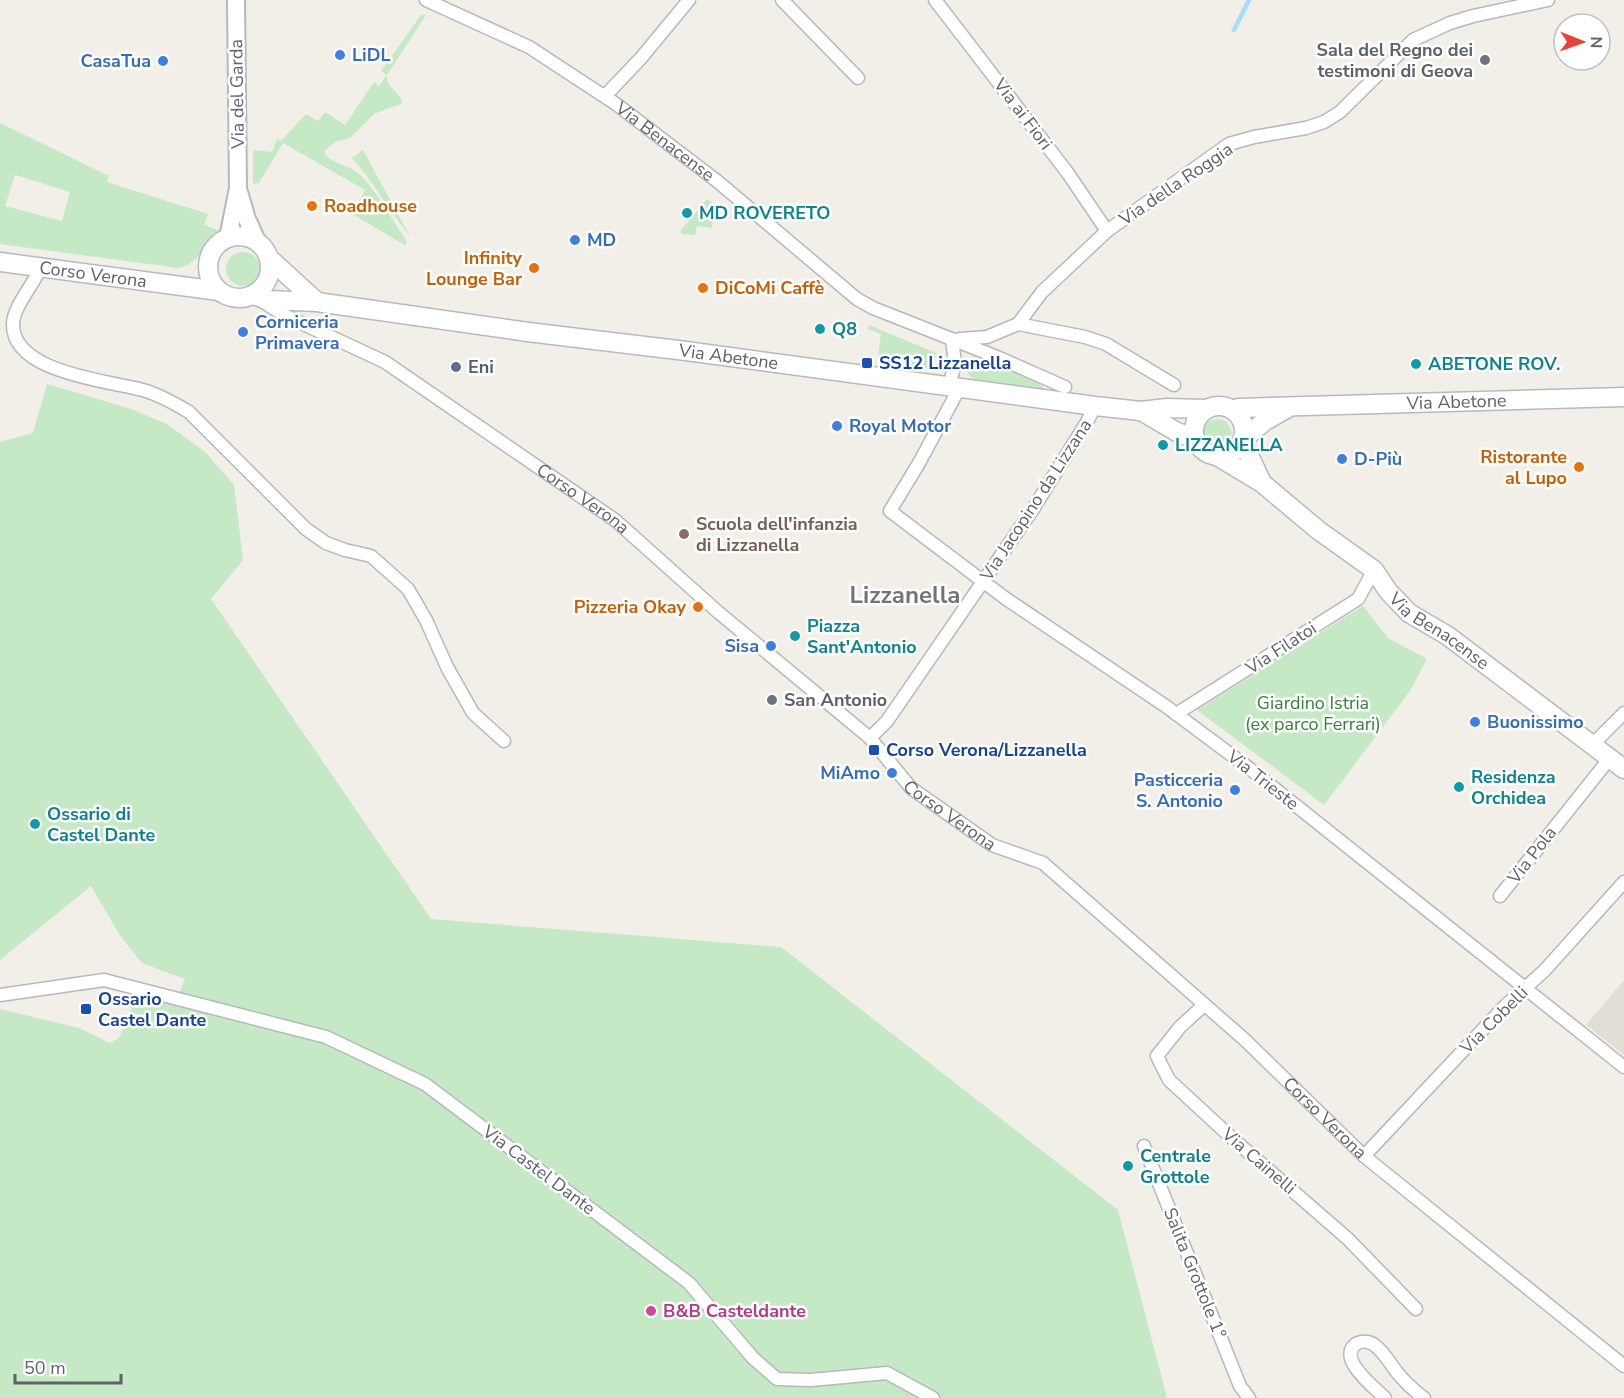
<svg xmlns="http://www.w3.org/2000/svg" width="1624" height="1398" font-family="'Nunito Sans',sans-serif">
<rect width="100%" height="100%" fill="#f1efe8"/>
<!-- education -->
<path fill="#e1ded6" d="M1624 980V1055L1586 1025Z"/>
<!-- green -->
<path fill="#c5e8c5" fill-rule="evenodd" d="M421 15H426L387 75C386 88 401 93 403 103L374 114 350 138 336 142 325 150V155C335 164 348 165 358 173 373 185 395 224 407 242L405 245 352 214 365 190 283 143 259 183 253 184V150L272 152 277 139 281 141 306 114 318 121 325 112 345 125 374 82 379 86 387 75 381 71Z
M0 123 109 176 107 182 208 214 204 225 218 230C206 244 198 265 178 268L0 244ZM15 175 70 192 62 221 5 206Z
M363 150 410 236C389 211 374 182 352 158Z
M707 199 715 205 712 228 697 226 695 235 681 234V230Z
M226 269a17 17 0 1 1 34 0a17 17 0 1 1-34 0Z
M869 325 936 353 933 369 914 367 909 362V355L899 354 898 361 878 357 881 334 868 329Z
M981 354 1035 378 1046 391 977 381C968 376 964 370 967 360L985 371 988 368 972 357Z
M47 384 131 409 167 424 205 452 234 485 243 560 211 599 431 919 781 947 1118 1210 1167 1398H0V1009L79 1028 110 1043 119 1038 138 994 106 977 178 995 185 979 142 963 121 937 91 886 0 960V442L33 433Z
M1217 419 1226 421 1232 432 1230 438C1221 446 1210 444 1203 434L1205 422Z
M1363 606 1388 638 1427 659 1410 691 1324 805 1197 710Z"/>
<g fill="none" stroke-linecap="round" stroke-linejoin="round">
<!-- stream -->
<path stroke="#aadaff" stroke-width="4.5" d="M1234 30 1249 0"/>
<!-- minor casing -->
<g stroke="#b5b8bc" stroke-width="15">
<g id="minor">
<path id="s1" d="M426 0 529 47 616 104 717 181 857 299 873 308 997 357 1065 387"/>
<path d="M782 0 858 78"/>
<path d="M935 0 1067 172 1107 231"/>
<path d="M605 96 641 58 689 0"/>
<path d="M41 267C34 284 13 307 13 324 12 373 110 381 143 390 160 395 174 403 189 412L306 529 326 543 345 550 371 556 408 589 426 620 447 667 473 713 504 741"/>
<path id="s2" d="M262 301 282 314 385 362 615 520 718 612 870 738 911 788 992 845 1043 863 1245 1040 1364 1156 1624 1366"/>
<path d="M1018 324 1085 337 1106 344 1174 385"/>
<path d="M960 339 987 337 1018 324 1042 292 1107 231 1229 144 1254 137 1306 128 1324 122 1340 112 1413 40 1450 23 1473 16 1548 0"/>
<path d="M949 386 955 364 952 339"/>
<path d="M960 387 919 463 890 511 1005 598 1167 707 1250 769 1624 1067"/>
<path d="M1176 714 1358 599 1374 570"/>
<path d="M870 738 887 721 1033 509 1087 422 1095 406"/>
<path d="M1593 744 1624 713"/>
<path d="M1500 896 1610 758"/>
<path d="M0 995 104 980 326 1037 425 1084 689 1283 753 1358 777 1379 811 1380 887 1373 933 1398"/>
<path d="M1204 1005 1180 1027 1157 1056 1169 1080 1233 1139 1348 1239 1416 1309"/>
<path d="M1144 1146 1240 1386 1249 1398"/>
<path d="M1364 1156 1505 1006 1544 971 1624 882"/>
<path d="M1385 1398C1375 1388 1336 1358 1356 1344 1361 1341 1368 1341 1373 1344 1385 1352 1391 1366 1400 1376 1407 1384 1416 1392 1424 1398"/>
</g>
</g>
<!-- tertiary casing -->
<g stroke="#b5b8bc" stroke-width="20">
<path id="tertiary" d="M239 192 247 219 257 241
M228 238 238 188 236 0"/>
</g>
<!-- secondary casing -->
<g stroke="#b6babf" stroke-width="21">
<g id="secondary">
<circle cx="239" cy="267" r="31"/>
<path d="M270 259 317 302"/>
<path id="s3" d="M0 262 219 291"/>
<path id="s4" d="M253 295 268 300 317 302 528 332 686 351 1095 406 1141 411 1167 408 1206 409"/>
<circle cx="1219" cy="431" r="25"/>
<path id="s5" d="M1233 410 1238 408 1624 397"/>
<path d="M1141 411 1177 432 1195 439"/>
<path id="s6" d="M1217 456 1262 483 1318 530 1374 570 1388 591 1409 613 1448 636 1624 769"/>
<path d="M1262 483 1242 440 1265 421 1288 408"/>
</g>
</g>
<!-- minor -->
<use href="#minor" stroke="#fff" stroke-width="12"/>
<!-- tertiary -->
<use href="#tertiary" stroke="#fff" stroke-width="16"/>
<!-- secondary -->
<use href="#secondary" stroke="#fff" stroke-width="18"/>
</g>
<!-- markers -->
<g fill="#3f7fe0" stroke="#fff" stroke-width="2">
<circle cx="340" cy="55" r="6"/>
<circle cx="163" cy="61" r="6"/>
<circle cx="575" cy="240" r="6"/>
<circle cx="243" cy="332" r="6"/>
<circle cx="837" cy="426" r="6"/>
<circle cx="1342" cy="459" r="6"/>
<circle cx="771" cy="646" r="6"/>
<circle cx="1475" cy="722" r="6"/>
<circle cx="892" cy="773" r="6"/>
<circle cx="1235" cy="790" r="6"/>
</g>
<g fill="#6b7280" stroke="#fff" stroke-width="2">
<circle cx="1485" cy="60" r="6"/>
<circle cx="772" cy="700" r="6"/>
</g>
<g fill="#e8710a" stroke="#fff" stroke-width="2">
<circle cx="312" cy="206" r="6"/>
<circle cx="534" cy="268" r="6"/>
<circle cx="703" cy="288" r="6"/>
<circle cx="1579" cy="467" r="6"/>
<circle cx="698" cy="607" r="6"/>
</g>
<g fill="#0f9aa8" stroke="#fff" stroke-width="2">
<circle cx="687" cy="213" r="6"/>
<circle cx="820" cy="329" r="6"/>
<circle cx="1416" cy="364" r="6"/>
<circle cx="1163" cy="445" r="6"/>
<circle cx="795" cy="636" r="6"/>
<circle cx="1459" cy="787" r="6"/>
<circle cx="35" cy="824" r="6"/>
<circle cx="1128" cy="1166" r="6"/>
</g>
<g fill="#1a4fb4" stroke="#fff" stroke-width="2">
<rect x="861" y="357" width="12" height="12" rx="3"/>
<rect x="868" y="744" width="12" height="12" rx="3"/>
<rect x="80" y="1003" width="12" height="12" rx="3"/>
</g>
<circle fill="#5c6f8a" stroke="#fff" stroke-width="2" cx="456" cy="367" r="6"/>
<circle fill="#8d6e63" stroke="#fff" stroke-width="2" cx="684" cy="534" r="6"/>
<circle fill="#d1479c" stroke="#fff" stroke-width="2" cx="651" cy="1311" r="6"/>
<g text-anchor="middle" stroke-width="5" stroke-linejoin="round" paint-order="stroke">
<!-- worship labels -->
<g font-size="18" font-weight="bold" fill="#5b616d" stroke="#fff" text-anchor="end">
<text x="1473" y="56">Sala del Regno dei<tspan x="1473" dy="21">testimoni di Geova</tspan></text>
<text x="784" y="706" text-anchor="start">San Antonio</text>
</g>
<!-- shop labels -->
<g font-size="18" font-weight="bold" fill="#366cbe" stroke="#fff" text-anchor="start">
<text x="352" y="61">LiDL</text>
<text x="151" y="67" text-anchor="end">CasaTua</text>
<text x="587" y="246">MD</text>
<text x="255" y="328">Corniceria<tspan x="255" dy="21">Primavera</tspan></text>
<text x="849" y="432">Royal Motor</text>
<text x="1354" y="465">D-Più</text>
<text x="759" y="652" text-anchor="end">Sisa</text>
<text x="1487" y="728">Buonissimo</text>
<text x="880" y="779" text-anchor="end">MiAmo</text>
<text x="1223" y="786" text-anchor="end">Pasticceria<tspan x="1223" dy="21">S. Antonio</tspan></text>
</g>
<!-- street labels -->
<g font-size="18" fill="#5f6368" stroke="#fff">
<text transform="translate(237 94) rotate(-91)" y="6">Via del Garda</text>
<text transform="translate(1023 114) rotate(53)" y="6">Via ai Fiori</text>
<text dy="6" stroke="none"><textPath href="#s1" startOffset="279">Via Benacense</textPath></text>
<text transform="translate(1176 184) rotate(-34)" y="6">Via della Roggia</text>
<text dy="6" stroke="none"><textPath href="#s3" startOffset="94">Corso Verona</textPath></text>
<text dy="6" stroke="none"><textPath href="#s4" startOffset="480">Via Abetone</textPath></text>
<text dy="6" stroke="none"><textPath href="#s5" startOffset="224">Via Abetone</textPath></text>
<text dy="6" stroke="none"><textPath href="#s2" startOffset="378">Corso Verona</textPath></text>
<text transform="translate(1036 500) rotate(-57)" y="6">Via Jacopino da Lizzana</text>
<text dy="6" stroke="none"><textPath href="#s6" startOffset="285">Via Benacense</textPath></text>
<text transform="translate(1281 648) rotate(-33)" y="6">Via Filatoi</text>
<text transform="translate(1263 780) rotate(38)" y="6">Via Trieste</text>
<text dy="6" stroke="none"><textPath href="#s2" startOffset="864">Corso Verona</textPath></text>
<text transform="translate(1532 855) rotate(-52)" y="6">Via Pola</text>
<text transform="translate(1494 1020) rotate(-45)" y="6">Via Cobelli</text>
<text dy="6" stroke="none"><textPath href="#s2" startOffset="1350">Corso Verona</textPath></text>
<text transform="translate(1259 1161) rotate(41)" y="6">Via Cainelli</text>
<text transform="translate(539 1170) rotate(37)" y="6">Via Castel Dante</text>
<text transform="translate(1195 1273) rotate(68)" y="6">Salita Grottole 1°</text>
</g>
<!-- food labels -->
<g font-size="18" font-weight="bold" fill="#c56008" stroke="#fff" text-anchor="end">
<text x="324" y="212" text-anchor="start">Roadhouse</text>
<text x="522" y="264">Infinity<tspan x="522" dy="21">Lounge Bar</tspan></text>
<text x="715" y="294" text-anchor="start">DiCoMi Caffè</text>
<text x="1567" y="463">Ristorante<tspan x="1567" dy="21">al Lupo</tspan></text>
<text x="686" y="613">Pizzeria Okay</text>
</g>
<!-- culture labels -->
<g font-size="18" font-weight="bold" fill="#0d838f" stroke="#fff" text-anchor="start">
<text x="699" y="219">MD ROVERETO</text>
<text x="832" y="335">Q8</text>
<text x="1428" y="370">ABETONE ROV.</text>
<text x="1175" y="451">LIZZANELLA</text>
<text x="807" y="632">Piazza<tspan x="807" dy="21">Sant'Antonio</tspan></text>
<text x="1471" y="783">Residenza<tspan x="1471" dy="21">Orchidea</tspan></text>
<text x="47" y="820">Ossario di<tspan x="47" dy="21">Castel Dante</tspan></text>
<text x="1140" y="1162">Centrale<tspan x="1140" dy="21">Grottole</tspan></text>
</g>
<!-- transit labels -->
<g font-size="18" font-weight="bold" fill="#164399" stroke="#fff" text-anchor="start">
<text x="879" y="369">SS12 Lizzanella</text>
<text x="886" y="756">Corso Verona/Lizzanella</text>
<text x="98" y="1005">Ossario<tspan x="98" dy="21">Castel Dante</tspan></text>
</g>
<!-- service labels -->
<g font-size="18" font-weight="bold" fill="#4e5e75" stroke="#fff" text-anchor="start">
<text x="468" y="373">Eni</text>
</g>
<!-- education labels -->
<g font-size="18" font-weight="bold" fill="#785e54" stroke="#fff" text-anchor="start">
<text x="696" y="530">Scuola dell'infanzia<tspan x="696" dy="21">di Lizzanella</tspan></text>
</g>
<!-- park labels -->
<g font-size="18" fill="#348238" stroke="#fff">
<text x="1313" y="709">Giardino Istria<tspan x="1313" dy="21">(ex parco Ferrari)</tspan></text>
</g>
<!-- hotel labels -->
<g font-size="18" font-weight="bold" fill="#b23c85" stroke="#fff" text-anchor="start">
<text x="663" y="1317">B&amp;B Casteldante</text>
</g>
<!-- district labels -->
<g font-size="24" font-weight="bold" fill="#70757a" stroke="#fff">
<text x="905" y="603">Lizzanella</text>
</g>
</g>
<!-- north arrow -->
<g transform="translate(1582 42) rotate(91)"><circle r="28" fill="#ffffff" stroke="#bfc1c3" stroke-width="1.5"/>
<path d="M0-4.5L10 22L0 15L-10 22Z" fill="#ea4335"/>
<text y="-9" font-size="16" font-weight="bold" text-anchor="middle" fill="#5f6368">N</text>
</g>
<!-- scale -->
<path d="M15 1374v9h106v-9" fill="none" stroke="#5f6368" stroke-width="3"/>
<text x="24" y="1374" font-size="18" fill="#5f6368" stroke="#ffffff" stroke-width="4.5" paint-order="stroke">50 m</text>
</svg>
